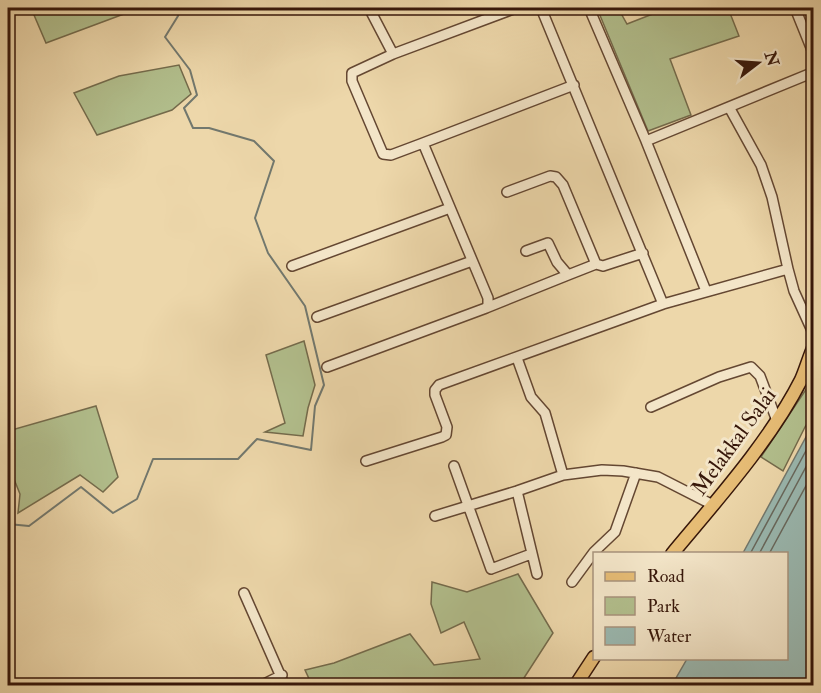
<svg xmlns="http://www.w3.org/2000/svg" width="821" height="693" font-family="'IM FELL Double Pica',serif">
<rect width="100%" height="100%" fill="#edd7aa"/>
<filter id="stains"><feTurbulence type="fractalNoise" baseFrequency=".00333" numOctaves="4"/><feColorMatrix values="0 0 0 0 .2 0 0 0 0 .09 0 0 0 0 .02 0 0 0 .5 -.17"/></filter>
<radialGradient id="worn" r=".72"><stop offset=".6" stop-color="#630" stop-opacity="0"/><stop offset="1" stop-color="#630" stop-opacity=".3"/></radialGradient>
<!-- green -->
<path fill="#b2bf8d" stroke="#746b4c" stroke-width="1.5" d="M31 8H140L46 43Z
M610 8H618L627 24 668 8H728L739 36 670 59 691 115 648 131 599 13Z
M179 65 191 94 172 110 97 135 74 93 119 76Z
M304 341 315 385 308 408 303 436 265 432 285 423 266 355Z
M813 373V414L805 427 783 471 761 457 811 382Z
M96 406 118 477 103 492 80 475 18 513 20 494 8 464V431Z
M518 574 553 633 522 681 526 685H312L305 670 334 663 410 634 434 665 480 659 464 622 441 633 431 604 432 582 467 592Z"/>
<!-- water -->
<path fill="#9ab8b0" stroke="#72786e" stroke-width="1.5" d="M813 424V685H672L687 659 786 658V554L743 553Z"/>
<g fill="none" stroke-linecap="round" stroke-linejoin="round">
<!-- shore -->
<path stroke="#68685d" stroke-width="1.5" d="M750 554 814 436
M759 554 814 452
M769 554 814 471"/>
<!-- stream -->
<path stroke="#72786e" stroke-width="2" d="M8 524 29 526 81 487 113 513 137 499 153 459H238L257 439 311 450 315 406 324 385 305 306 268 253 255 218 274 161 254 141 209 128H193L184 108 197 95 190 70 165 37 178 16 180 8"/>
<!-- minor casing -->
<g stroke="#644732" stroke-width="12">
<path id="minor" d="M369 8 393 54
M541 8 663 304
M589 8 646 141 706 291
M795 8 814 55
M729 107 761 165 772 197 788 269
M646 141 814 72
M423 143 391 155 383 154 352 81V73L393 54 516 8
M507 192 550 176 556 177 563 185 596 264 603 266 643 253
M526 251 548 243 557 262 568 275 596 264
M292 266 450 208
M486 308 568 275
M317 317 472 261
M517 358 531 397 545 413 563 475
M327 367 486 308 488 305V298L423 143 574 85
M651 407 719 377 751 367 760 376 777 421
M366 461 442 437 446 435 447 427 435 395V390L439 385 663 304 788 269 794 291 814 335
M454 466 491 569 531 554
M517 491 537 574
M435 516 517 491 563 475 602 470 623 471 658 477 713 505
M572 582 594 552 615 532 636 473
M244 593 285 686
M260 686 282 675"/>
</g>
<!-- major casing -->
<g stroke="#37170a" stroke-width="15">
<path id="major" d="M672 554C716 501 770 441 801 380 806 369 809 357 814 346
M575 686 594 657"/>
</g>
<!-- minor -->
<use href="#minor" stroke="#f3e5c8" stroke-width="9"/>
<!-- major -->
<use href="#major" stroke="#e6bc75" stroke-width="12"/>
</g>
<g text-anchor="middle" stroke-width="6" stroke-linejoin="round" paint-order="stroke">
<!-- street labels -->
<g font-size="22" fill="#37170a" stroke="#f3e5c8">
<text transform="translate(733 441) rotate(-54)" y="8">Melakkal Salai</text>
</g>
</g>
<!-- margin -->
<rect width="821" height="693" fill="none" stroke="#edd7aa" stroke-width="30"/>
<rect x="9" y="9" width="803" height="675" fill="none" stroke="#37170a" stroke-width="3"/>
<rect x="15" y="15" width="791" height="663" fill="none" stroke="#37170a" stroke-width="1.5"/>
<!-- legend -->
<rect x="593" y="552" width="195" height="108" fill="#f3e5c8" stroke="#a8937c" stroke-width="1.5"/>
<rect x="605" y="572" width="30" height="9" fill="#e6bc75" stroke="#a8937c" stroke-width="1.5"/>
<text x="647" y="582" font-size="18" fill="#37170a">Road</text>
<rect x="605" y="597" width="30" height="18" fill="#b2bf8d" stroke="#a8937c" stroke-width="1.5"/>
<text x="647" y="612" font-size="18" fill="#37170a">Park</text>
<rect x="605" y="627" width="30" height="18" fill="#9ab8b0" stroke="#a8937c" stroke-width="1.5"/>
<text x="647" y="642" font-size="18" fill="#37170a">Water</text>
<!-- north arrow -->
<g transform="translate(758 63) rotate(73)" stroke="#f3e5c8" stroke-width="4.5" paint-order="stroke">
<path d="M0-4.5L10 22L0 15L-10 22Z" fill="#37170a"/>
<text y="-9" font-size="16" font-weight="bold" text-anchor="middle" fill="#37170a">N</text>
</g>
<rect width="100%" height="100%" filter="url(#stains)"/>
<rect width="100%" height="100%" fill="url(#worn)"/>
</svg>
